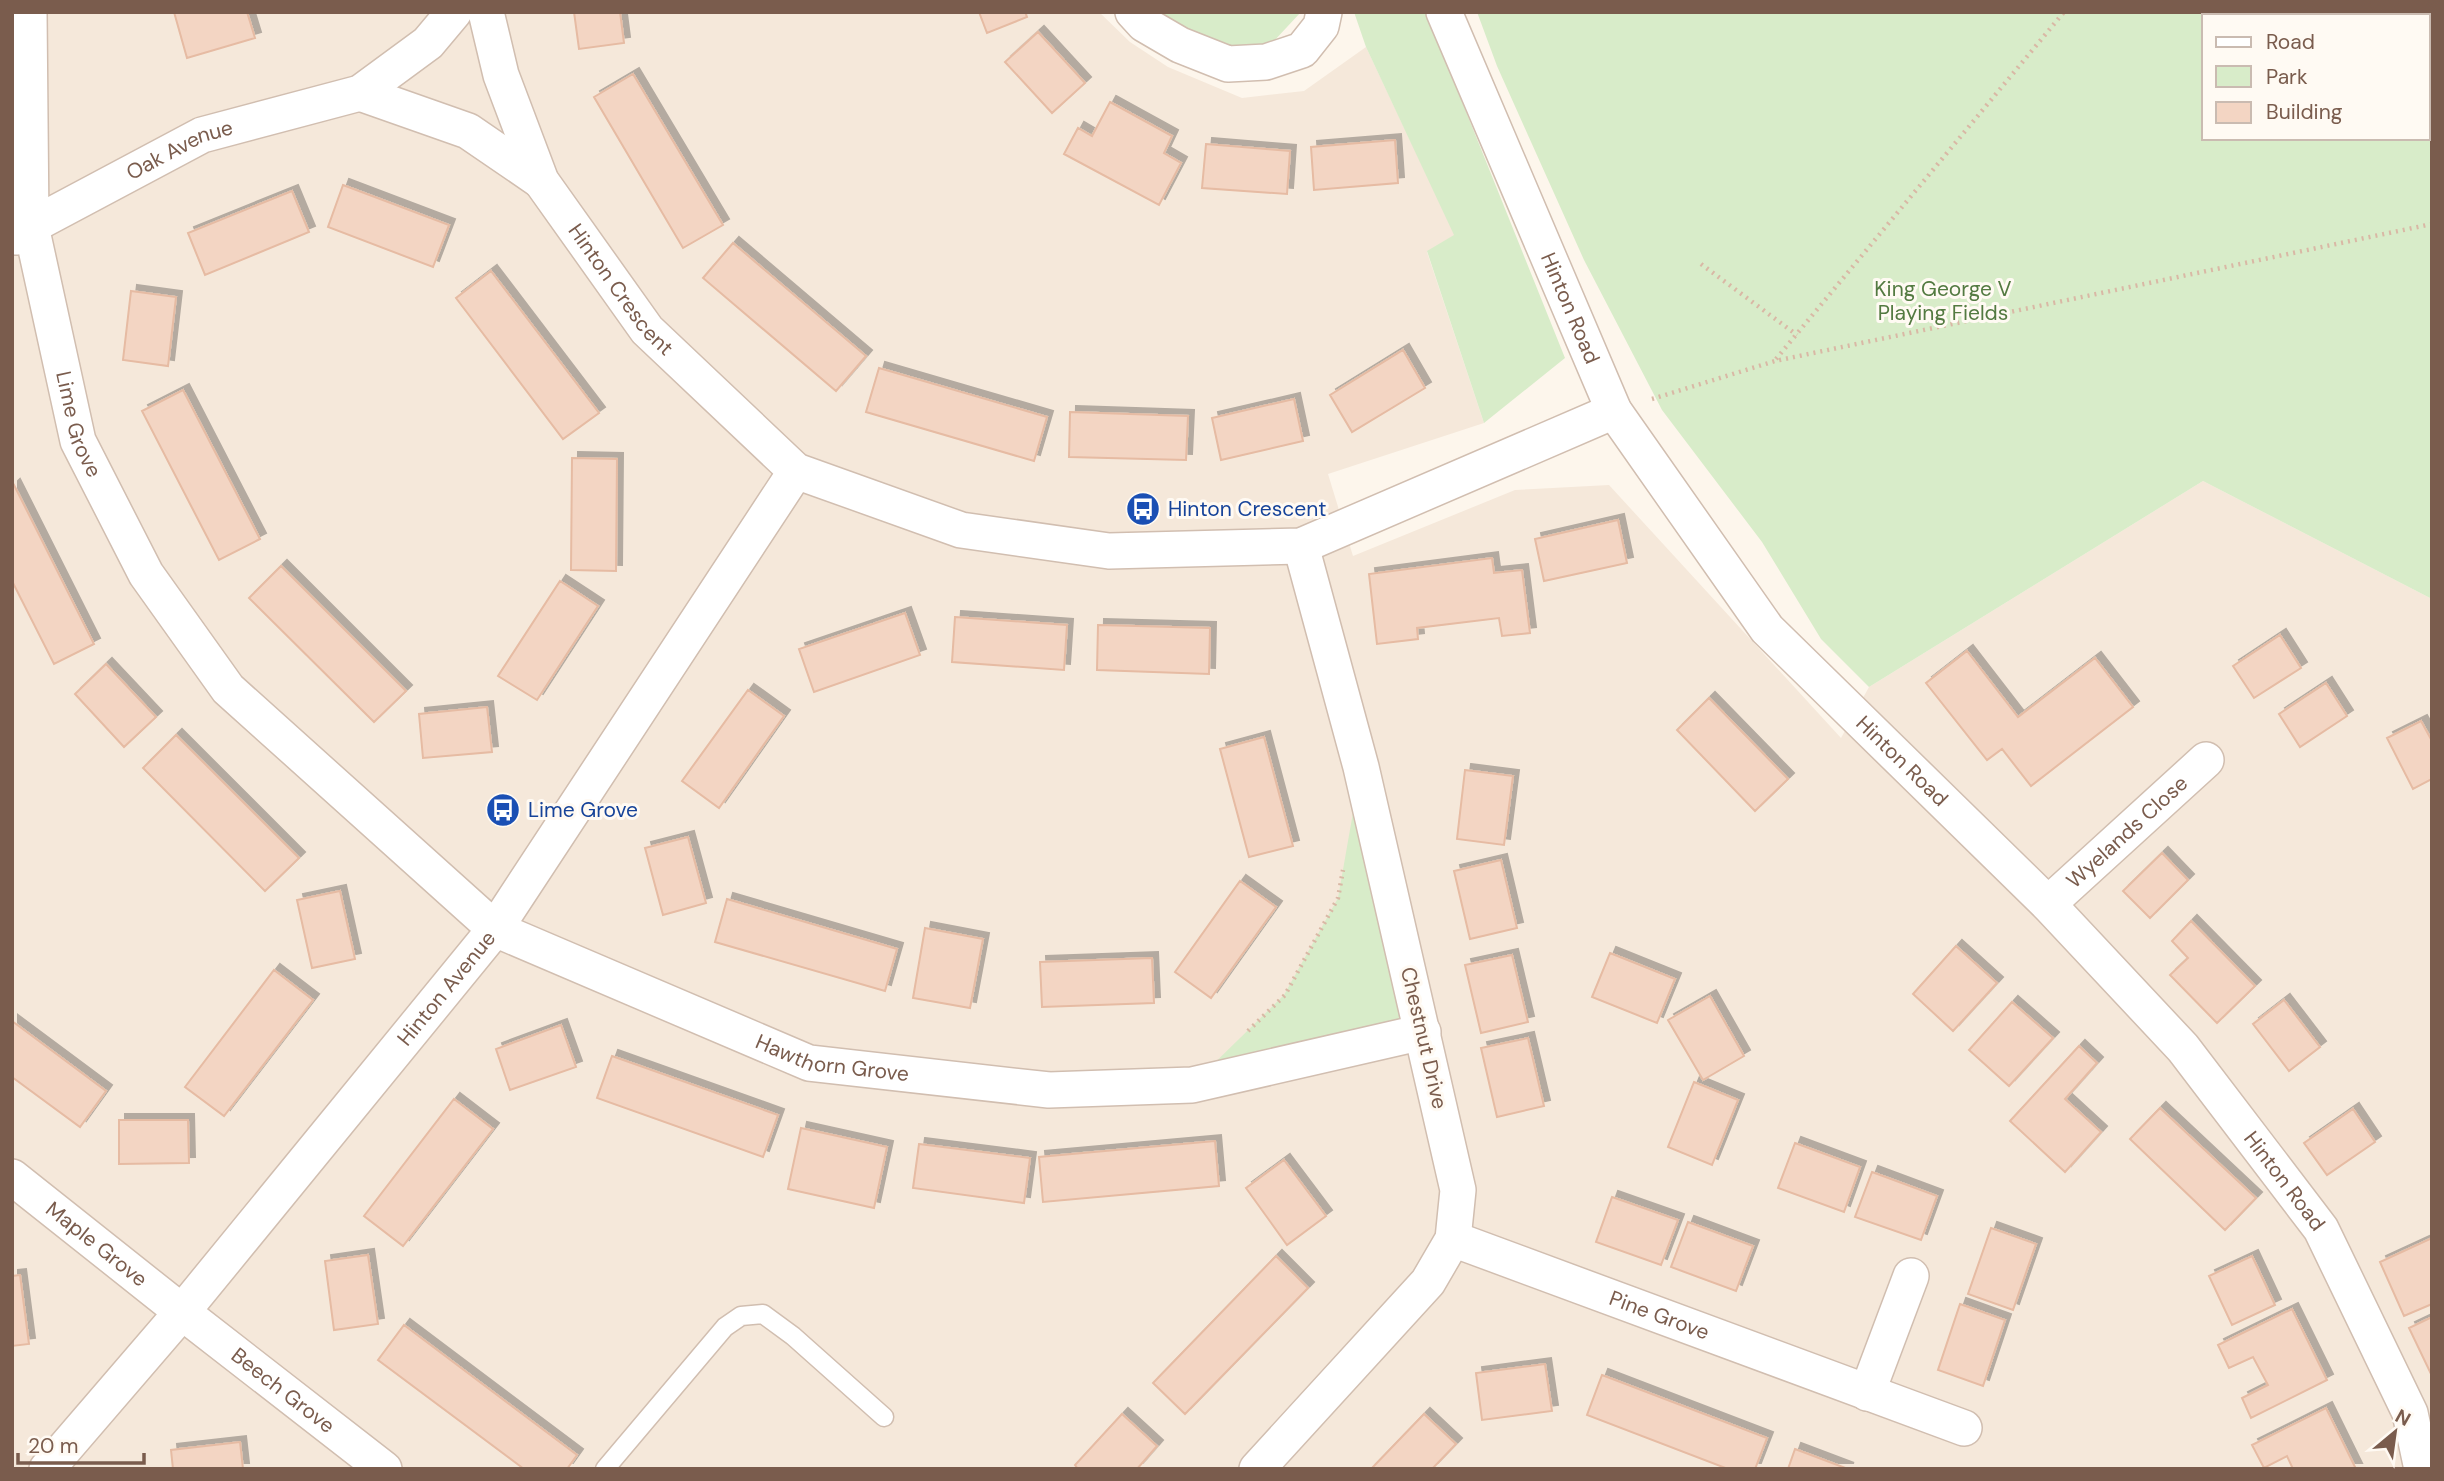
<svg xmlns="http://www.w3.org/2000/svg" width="2444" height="1481" font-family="'DM Sans',sans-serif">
<defs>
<filter id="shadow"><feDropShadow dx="6" dy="-6" stdDeviation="0" flood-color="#0004"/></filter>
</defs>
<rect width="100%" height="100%" fill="#fdf6ec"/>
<!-- residential -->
<path fill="#f5e8da" d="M12 12H1099L1130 42 1168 67 1242 98 1304 91 1366 47 1455 235 1427 252 1484 423 1328 474 1353 556 1515 490 1609 485 1841 738 1869 687 2203 481 2432 599V1469H12Z"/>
<!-- green -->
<path fill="#d8ecc9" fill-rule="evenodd" d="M1156 12H1301L1273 42 1239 52 1203 41Z
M1354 12H1426L1565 358 1484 423 1427 251 1454 235 1366 47Z
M1477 12H2432V599L2203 481 1869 687 1821 639 1762 542 1662 410 1584 260 1497 66ZM2204 16H2428V138H2204Z
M1361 767 1423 1032 1192 1085 1284 995 1338 898Z"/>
<!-- building -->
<path fill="#f3d5c3" stroke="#e6bba3" stroke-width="2" filter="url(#shadow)" d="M174 12H247L255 38 187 58Z
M574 12H620L624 43 579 49Z
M979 12H1025L1027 17 987 33Z
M1038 32 1085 83 1052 113 1005 62Z
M633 74 723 225 683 248 594 97Z
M1110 102 1172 136 1164 153 1181 163 1159 205 1064 154 1078 128 1092 136Z
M1395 140 1398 183 1314 190 1311 147Z
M1206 144 1290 151 1287 194 1202 188Z
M343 185 449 225 433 267 328 227Z
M292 191 309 232 205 275 188 233Z
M733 243 866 356 836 391 703 278Z
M491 271 599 413 563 439 456 298Z
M131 291 176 297 168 366 123 360Z
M1403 350 1425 388 1352 432 1330 395Z
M879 368 1047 417 1034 461 866 412Z
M183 390 260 539 219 560 142 411Z
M1294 399 1303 441 1221 460 1212 418Z
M1070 412 1188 416 1186 460 1069 457Z
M572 458 617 459 616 571 571 570Z
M14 485 94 644 54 664 12 581V487Z
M1618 520 1627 563 1544 581 1535 539Z
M1492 558 1494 573 1522 570 1530 633 1502 636 1499 618 1417 628 1418 639 1377 644 1369 574Z
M281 566 406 691 374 722 249 598Z
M560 581 598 606 537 700 498 676Z
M905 613 920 655 814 692 799 649Z
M955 617 1067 625 1064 670 952 662Z
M1098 625 1210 628 1209 674 1097 670Z
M2280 635 2301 668 2254 698 2233 666Z
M1967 651 2018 717 2095 658 2133 707 2031 786 2002 749 1987 760 1926 683Z
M106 664 156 717 124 747 75 694Z
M2326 683 2347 716 2300 747 2279 714Z
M748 690 784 716 719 808 682 781Z
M1709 698 1788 779 1755 811 1677 730Z
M487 707 492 752 423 758 419 714Z
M2421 721 2432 741V779L2413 789 2387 738Z
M176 735 299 858 265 891 143 768Z
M1264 737 1293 846 1249 857 1220 749Z
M1465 770 1513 776 1504 845 1457 839Z
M688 837 706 903 663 915 645 848Z
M2162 853 2188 880 2150 918 2123 891Z
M1501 860 1517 928 1470 939 1454 871Z
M1240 881 1276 907 1211 998 1175 972Z
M340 891 355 959 312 968 297 900Z
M727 899 897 949 885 991 715 942Z
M2191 921 2255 986 2217 1023 2170 975 2188 958 2172 941Z
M925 928 983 939 970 1008 913 998Z
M1956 946 1997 983 1953 1031 1913 994Z
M1610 953 1675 979 1657 1023 1592 997Z
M1512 955 1528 1022 1481 1033 1465 965Z
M1152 958 1154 1003 1042 1007 1040 962Z
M274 970 313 1000 224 1116 185 1087Z
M1710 996 1744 1056 1703 1080 1668 1020Z
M2284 1000 2320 1047 2289 1071 2253 1024Z
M2012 1002 2053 1038 2009 1086 1969 1050Z
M12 1021 106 1091 80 1127 12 1077Z
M561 1025 576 1067 510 1090 496 1049Z
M1528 1038 1544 1106 1497 1117 1481 1048Z
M2079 1046 2097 1063 2065 1099 2101 1132 2065 1172 2010 1121Z
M612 1056 778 1115 763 1157 597 1098Z
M1694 1082 1738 1100 1712 1165 1668 1147Z
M454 1099 493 1129 403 1246 364 1216Z
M2160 1108 2256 1198 2225 1230 2130 1139Z
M2353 1109 2375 1142 2327 1175 2304 1143Z
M119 1120H188L189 1163 119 1164Z
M801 1128 887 1147 874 1208 788 1189Z
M1215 1141 1219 1186 1043 1202 1039 1157Z
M1795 1143 1860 1167 1844 1212 1778 1188Z
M919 1144 1030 1158 1024 1203 913 1188Z
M1284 1160 1326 1216 1287 1245 1246 1188Z
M1872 1172 1937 1196 1921 1240 1855 1217Z
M1612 1197 1678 1220 1661 1265 1596 1242Z
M1688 1222 1753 1246 1736 1291 1671 1267Z
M1991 1228 2036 1244 2013 1310 1968 1294Z
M2432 1238V1304L2404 1316 2380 1262Z
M368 1255 378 1324 334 1330 325 1261Z
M1276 1256 1308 1288 1185 1414 1153 1383Z
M2252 1256 2275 1305 2232 1325 2209 1276Z
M20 1275 29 1344 12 1346V1276Z
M1960 1304 2005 1320 1983 1386 1938 1370Z
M2292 1309 2327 1380 2251 1418 2242 1398 2268 1385 2253 1357 2229 1368 2218 1345Z
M2432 1317V1376L2409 1328Z
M404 1325 577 1455 567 1469H524L378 1360Z
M1545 1364 1552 1411 1482 1420 1476 1373Z
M1602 1375 1767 1438 1755 1469H1728L1587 1415Z
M2326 1408 2356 1469H2293L2287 1456 2264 1468 2252 1445Z
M1122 1414 1157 1446 1137 1469H1078L1075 1465Z
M1424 1414 1456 1444 1432 1469H1371Z
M240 1442 243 1469H173L171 1450Z
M1795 1449 1848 1469H1788Z"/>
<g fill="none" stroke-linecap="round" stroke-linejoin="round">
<!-- lane casing -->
<g stroke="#d1beb0" stroke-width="21">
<path id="lane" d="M605 1469 725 1327 741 1316 763 1314 793 1336 884 1417"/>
</g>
<!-- street casing -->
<g stroke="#d1beb0" stroke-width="38">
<g id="street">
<path id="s1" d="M29 12 31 226 78 441 146 574 228 689 495 929 809 1063 1049 1090 1192 1085 1423 1032"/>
<path id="s2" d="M486 12 501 75 541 181 647 330 796 471 961 530 1109 551 1301 546 1614 411"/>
<path d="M1133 12 1144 24 1180 45 1228 64 1266 62 1302 50 1321 26 1324 12"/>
<path id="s3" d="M1444 12 1614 411 1767 629 2048 904 2183 1048 2321 1229 2410 1413 2422 1469"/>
<path d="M360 93 468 131 541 181"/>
<path id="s4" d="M16 237 31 226 202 135 360 93 428 43 454 12"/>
<path id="s5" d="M2048 904 2206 760"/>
<path id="s6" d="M12 1177 182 1312 384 1469"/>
<path id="s7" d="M1453 1239 1964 1428"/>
<path d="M1867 1393 1911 1276"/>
<path id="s8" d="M47 1469 182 1312 495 929 796 471"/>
<path d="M1257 1469 1428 1282 1453 1239 1458 1190 1361 767 1301 546"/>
</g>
</g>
<!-- path -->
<path stroke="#d9b8a5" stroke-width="4.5" stroke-dasharray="2 5" stroke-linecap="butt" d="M1701 264 1797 335
M1776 359 2064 12
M1652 399 1775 361 2432 224
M1248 1031 1285 995 1338 898 1343 870"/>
<!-- lane -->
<use href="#lane" stroke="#fff" stroke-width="18"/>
<!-- street -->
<use href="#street" stroke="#fff" stroke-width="35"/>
</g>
<!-- icons -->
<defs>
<g id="bus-disc" transform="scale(1.75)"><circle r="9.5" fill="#1a4fb4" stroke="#fffaf3"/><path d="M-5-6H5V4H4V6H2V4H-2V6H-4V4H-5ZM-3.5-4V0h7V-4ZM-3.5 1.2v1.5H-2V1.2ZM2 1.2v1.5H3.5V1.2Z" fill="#fff"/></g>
</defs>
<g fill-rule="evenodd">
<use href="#bus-disc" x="1143" y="509"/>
<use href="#bus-disc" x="503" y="810"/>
</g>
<g text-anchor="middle" stroke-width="6" stroke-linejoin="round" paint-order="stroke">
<!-- street labels -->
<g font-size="21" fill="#7a5c4d" stroke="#fffaf3">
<text dy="7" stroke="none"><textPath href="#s4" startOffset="186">Oak Avenue</textPath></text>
<text dy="7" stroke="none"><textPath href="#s2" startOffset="313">Hinton Crescent</textPath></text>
<text dy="7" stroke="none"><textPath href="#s3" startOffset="322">Hinton Road</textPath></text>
<text dy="7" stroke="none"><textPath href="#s1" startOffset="418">Lime Grove</textPath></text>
<text dy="7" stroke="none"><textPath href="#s3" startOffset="889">Hinton Road</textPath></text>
<text dy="7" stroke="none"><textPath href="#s5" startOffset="107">Wyelands Close</textPath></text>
<text dy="7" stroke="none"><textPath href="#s8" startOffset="625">Hinton Avenue</textPath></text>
<text transform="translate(1424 1038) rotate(77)" y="7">Chestnut Drive</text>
<text dy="7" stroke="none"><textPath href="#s1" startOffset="1447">Hawthorn Grove</textPath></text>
<text dy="7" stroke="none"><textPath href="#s3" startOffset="1458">Hinton Road</textPath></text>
<text dy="7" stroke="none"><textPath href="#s6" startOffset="108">Maple Grove</textPath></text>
<text dy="7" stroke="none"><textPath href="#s7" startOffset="220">Pine Grove</textPath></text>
<text dy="7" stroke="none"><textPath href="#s6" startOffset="345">Beech Grove</textPath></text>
</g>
<!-- park labels -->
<g font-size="21" fill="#537a41" stroke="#fffaf3">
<text x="1943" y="296">King George V<tspan x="1943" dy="24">Playing Fields</tspan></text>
</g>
<!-- transit labels -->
<g font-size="21" fill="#164399" stroke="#fffaf3" text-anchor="start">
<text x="1168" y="516">Hinton Crescent</text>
<text x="528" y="817">Lime Grove</text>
</g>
</g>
<!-- border -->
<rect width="2444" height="1481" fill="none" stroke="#7a5c4d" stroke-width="28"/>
<!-- legend -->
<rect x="2202" y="14" width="228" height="126" fill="#fffaf3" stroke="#cabbb1" stroke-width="2"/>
<rect x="2216" y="37" width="35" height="10" fill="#ffffff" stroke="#cabbb1" stroke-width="2"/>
<text x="2266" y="49" font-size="21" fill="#7a5c4d">Road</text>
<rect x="2216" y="66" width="35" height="21" fill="#d8ecc9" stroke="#cabbb1" stroke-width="2"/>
<text x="2266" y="84" font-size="21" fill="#7a5c4d">Park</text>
<rect x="2216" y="102" width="35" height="21" fill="#f3d5c3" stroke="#cabbb1" stroke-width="2"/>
<text x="2266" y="119" font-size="21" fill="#7a5c4d">Building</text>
<!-- north arrow -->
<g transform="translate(2395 1432) rotate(29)" stroke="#fffaf3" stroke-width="5" paint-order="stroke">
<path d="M0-5L12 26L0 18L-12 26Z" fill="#7a5c4d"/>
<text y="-10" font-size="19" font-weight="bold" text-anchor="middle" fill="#7a5c4d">N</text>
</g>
<!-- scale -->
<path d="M18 1453v10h126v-10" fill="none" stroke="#7a5c4d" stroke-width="3.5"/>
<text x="28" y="1453" font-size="21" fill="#7a5c4d" stroke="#fffaf3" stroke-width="5" paint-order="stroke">20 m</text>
</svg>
